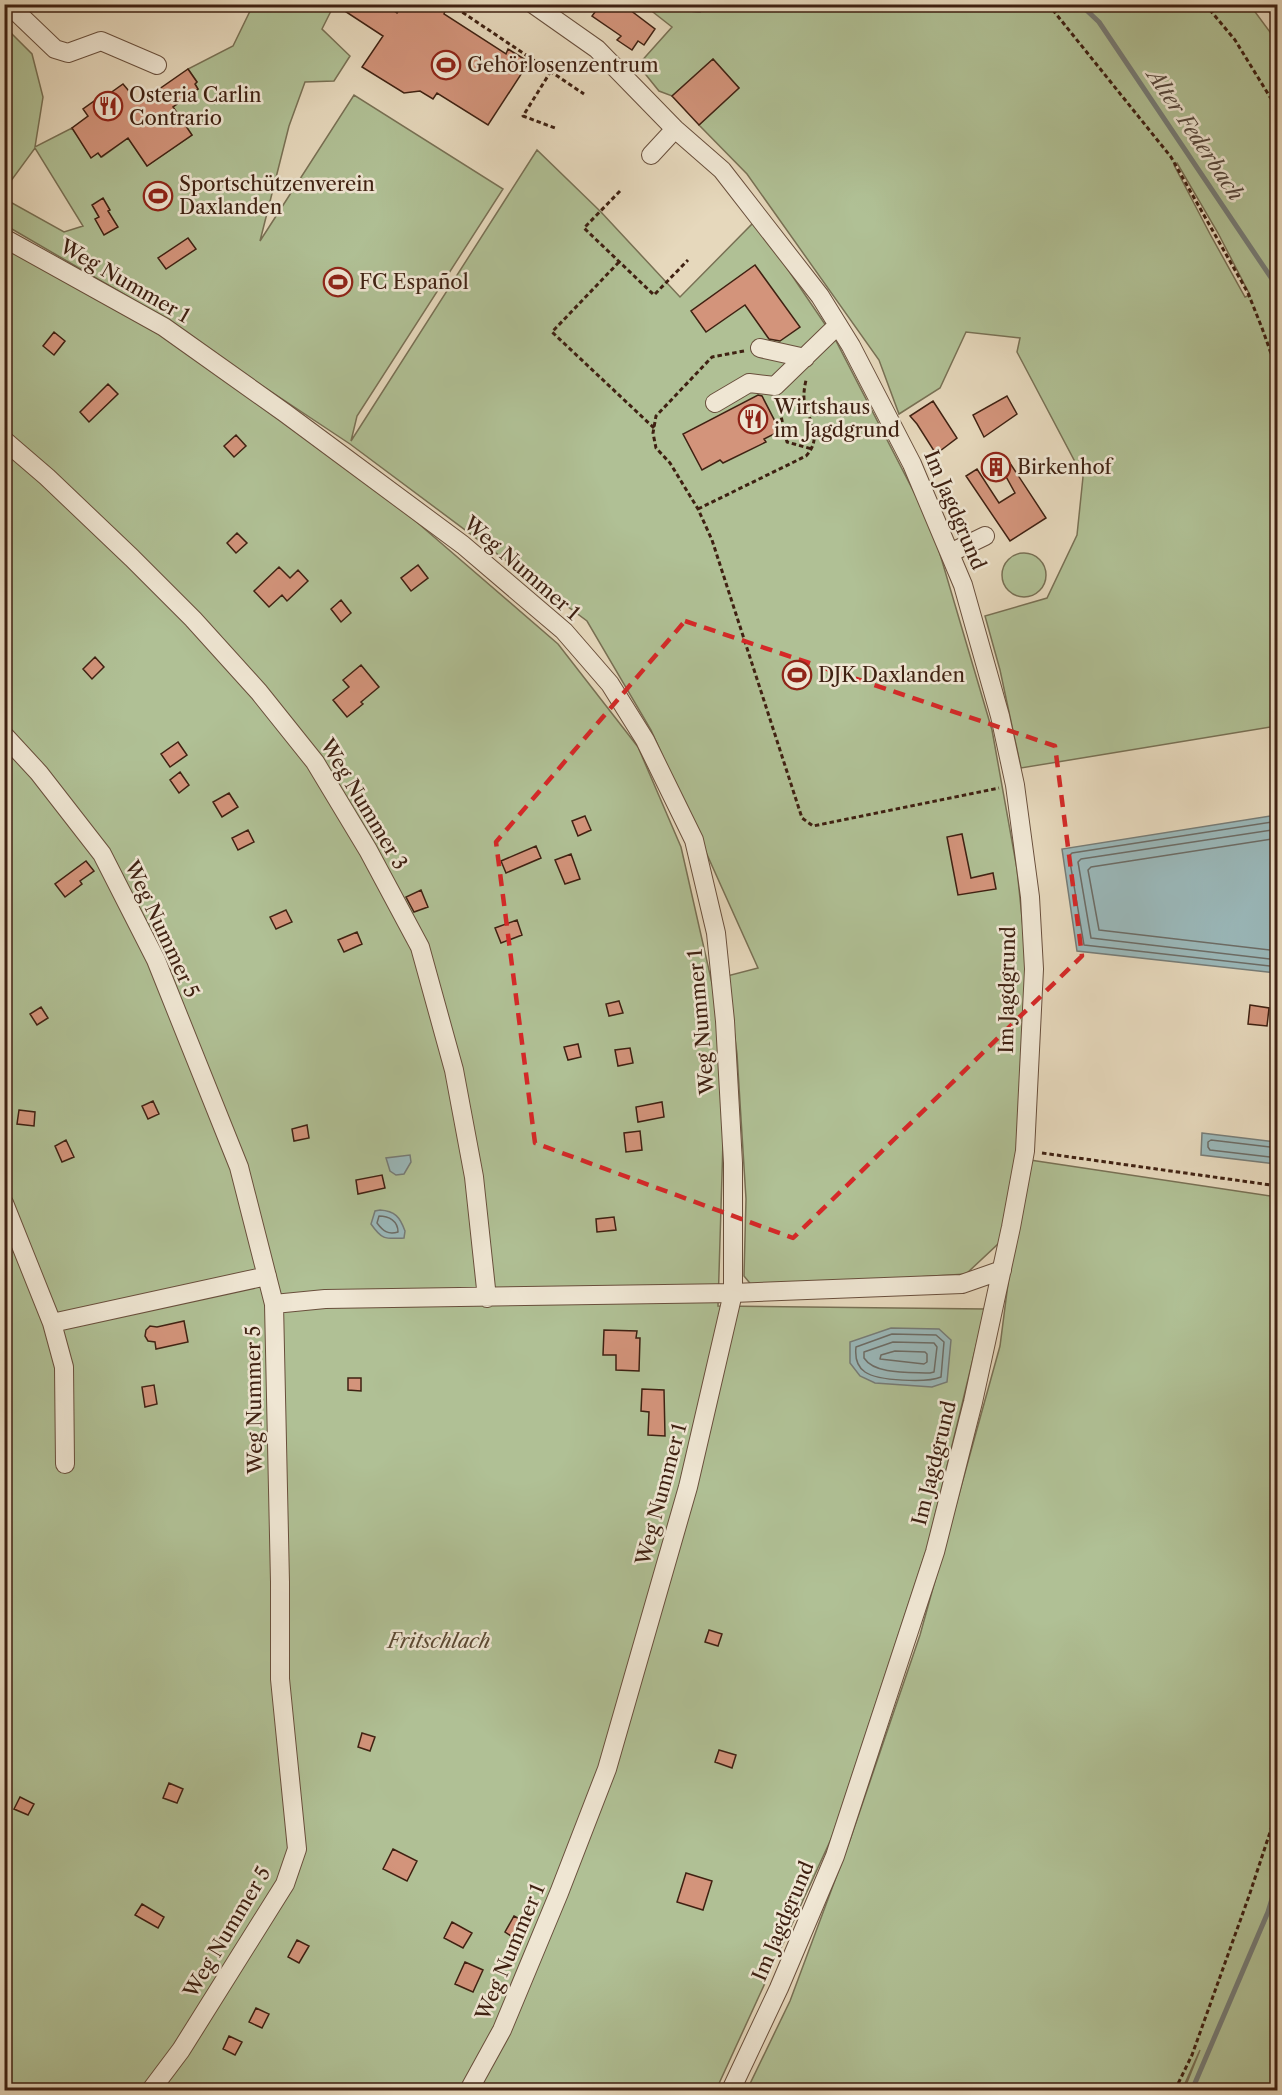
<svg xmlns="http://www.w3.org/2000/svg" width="1282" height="2095" font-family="'Libre Caslon Text',serif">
<rect width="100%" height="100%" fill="#e6d8bc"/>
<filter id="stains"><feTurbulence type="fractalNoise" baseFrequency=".00333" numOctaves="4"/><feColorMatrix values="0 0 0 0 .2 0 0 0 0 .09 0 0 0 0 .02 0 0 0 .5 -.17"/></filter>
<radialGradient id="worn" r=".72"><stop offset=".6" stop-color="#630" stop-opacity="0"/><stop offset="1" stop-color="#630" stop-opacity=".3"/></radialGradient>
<!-- green -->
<path fill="#b0c095" stroke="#787054" stroke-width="1.5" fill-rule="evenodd" d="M708 4 1250 5 1278 43 1277 726 1021 768 1000 670 985 616 1047 598 1077 535 1083 477 1017 352 1020 338 966 332 940 388 899 414 879 360 747 174 699 125 739 88 713 59 672 96 659 91 638 65 672 27 644 5H660L666 9 700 12ZM1177 163 1218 233 1250 295 1245 297 1210 234 1174 165Z
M253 5H334L322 29 350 56 334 81 305 82 289 126 260 241 354 95 503 189 357 416 351 441 537 150 601 212 680 297 755 221 835 339 932 527 992 730 1017 869 1027 967 1018 1151 999 1243 966 1274 753 1287 744 1276 746 1199 737 1054 727 976 758 968 651 730 587 621 350 444 127 296 5 225V199L64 232 83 226 35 148 5 189 4 34 8 30 32 54 43 97 35 147 72 128 76 134 88 139 82 143 91 157 98 153 102 157 128 138 147 166 192 135 173 107 198 89 195 84 197 82 188 69 233 46Z
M4 243 155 327 412 518 558 644 638 747 681 847 714 992 724 1109 718 1306 985 1309 928 1545 832 1837 716 2090H5Z
M1002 575a22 22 0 1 1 44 0a22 22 0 1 1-44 0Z
M1030 1160 1277 1197V2090H1184L1200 2050 1182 2090H747L790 2001 850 1840 920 1635 1000 1346 1009 1276Z"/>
<!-- water -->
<path fill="#9ab8ba" stroke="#767c77" stroke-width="1.5" d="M660 5H708L700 12 666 9Z
M1277 815V973L1077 951 1062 849Z
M1202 1133 1277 1142V1164L1201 1155Z
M410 1155 411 1162 404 1174 396 1175 390 1171 386 1158Z
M380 1210C395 1211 400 1217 405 1231L404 1238C385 1239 382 1240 371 1224L375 1211Z
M891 1328 939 1329 951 1340 947 1382 932 1387 875 1383 860 1376 850 1363V1342Z"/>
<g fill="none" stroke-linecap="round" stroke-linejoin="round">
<!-- shore -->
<path stroke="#6c6c66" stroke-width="1.5" d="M1278 821 1072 853 1069 856 1084 945 1278 967
M1278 829 1081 859 1078 862 1091 938 1278 960
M1278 838 1091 867 1088 870 1099 930 1278 951
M1278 1148 1211 1140 1208 1142V1147L1210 1150 1278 1158
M379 1216C389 1216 398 1221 398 1232 388 1235 383 1231 377 1223Z
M892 1334 936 1335 944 1342 941 1377C927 1383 878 1381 865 1372 856 1366 855 1356 856 1347Z
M893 1342 934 1343 937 1347 934 1372 930 1373C910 1372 875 1375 864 1358V1352Z
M895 1351 925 1352 927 1354V1362L924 1364 880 1359 881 1355Z"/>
<!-- stream -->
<path stroke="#767c77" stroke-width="5" d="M1080 4 1099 22 1278 288
M1192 2090 1268 1912 1278 1879"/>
</g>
<!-- building -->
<path fill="#d3947b" stroke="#3f2112" stroke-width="1.5" d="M334 4H384L397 13 403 4H448L444 14 506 54 508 49 529 62 488 125 437 93 433 99 420 91 404 93 362 67 383 36Z
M601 4H622L655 29 644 45 638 41 632 50 617 40 621 36 592 16Z
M713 59 739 88 699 125 672 96Z
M188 69 197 82 195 84 198 89 173 107 192 135 147 166 128 138 101 157 98 153 91 158 72 128 88 116 83 109 97 99 99 101 123 84 139 103Z
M103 198 110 210 108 211 118 227 104 235 95 219 99 217 92 205Z
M188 238 196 249 166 269 158 258Z
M755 265 800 327 780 341 769 339 745 305 706 332 691 311Z
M54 332 65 341 54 355 43 346Z
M108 384 118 394 89 422 80 412Z
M758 395 762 396 780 431 764 439 766 442 723 463 720 460 702 470 683 434Z
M1007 396 1017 414 984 437 973 415Z
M933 401 957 438 936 454 917 424 910 416Z
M236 435 246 446 234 457 224 446Z
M1006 457 1046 518 1010 541 966 476 977 469 999 503 1015 493 998 462Z
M237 533 247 543 236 553 227 543Z
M418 565 428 578 411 591 401 578Z
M279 567 290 578 298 570 308 581 287 601 282 595 269 607 254 591Z
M341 600 351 613 341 622 331 609Z
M95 657 104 667 92 679 83 669Z
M361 665 379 687 361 702 363 704 347 717 333 700 349 687 343 680Z
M178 742 187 755 170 767 161 754Z
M180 772 189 785 179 793 170 780Z
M229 793 238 807 222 817 213 802Z
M585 816 591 830 578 836 572 821Z
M248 830 254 842 238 850 232 838Z
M962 834 971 878 993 873 996 889 958 895 947 837Z
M536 846 541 858 506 873 501 861Z
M571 854 580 879 565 884 555 860Z
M86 861 94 871 80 881 82 884 65 897 55 884Z
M421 890 428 907 414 912 406 897Z
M286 910 292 922 276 929 270 917Z
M517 920 522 935 501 943 495 928Z
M357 932 362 944 344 952 338 940Z
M619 1001 623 1013 609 1016 606 1004Z
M1250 1005 1269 1008 1267 1026 1248 1024Z
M41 1007 48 1018 37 1025 30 1014Z
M578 1044 581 1057 568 1060 564 1047Z
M630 1048 633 1063 618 1066 615 1050Z
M153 1101 159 1114 148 1119 142 1106Z
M662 1102 664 1117 638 1122 636 1107Z
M19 1110 35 1112 34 1126 17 1124Z
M307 1125 309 1138 294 1141 292 1129Z
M640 1131 642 1150 626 1152 624 1133Z
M66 1140 74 1157 62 1162 55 1146Z
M382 1175 385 1188 358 1194 356 1180Z
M614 1217 616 1230 597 1232 596 1219Z
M184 1321 188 1342 156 1349 155 1342 148 1341 145 1336 146 1330 150 1326 157 1327Z
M604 1330 637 1331 636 1338H640L639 1371 616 1370V1355H603Z
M348 1378H361V1391L348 1390Z
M154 1385 157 1404 145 1407 142 1387Z
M642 1389 664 1390 665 1436 648 1435 649 1412 641 1411Z
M709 1630 722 1634 718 1646 705 1642Z
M362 1733 375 1737 370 1751 358 1747Z
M719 1750 736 1755 732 1768 715 1762Z
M169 1783 183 1789 177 1803 163 1798Z
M20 1797 34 1804 28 1815 14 1809Z
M393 1849 417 1861 407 1881 383 1869Z
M686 1873 712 1881 703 1910 677 1902Z
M142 1904 164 1917 158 1928 135 1915Z
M514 1916 527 1923 517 1940 505 1932Z
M452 1922 472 1933 463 1948 444 1938Z
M297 1940 309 1946 299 1963 288 1957Z
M465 1962 483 1970 473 1992 455 1984Z
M256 2008 269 2014 262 2028 249 2022Z
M229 2036 242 2042 235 2055 223 2049Z"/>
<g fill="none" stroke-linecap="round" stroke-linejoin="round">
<!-- minor casing -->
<g stroke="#694f3c" stroke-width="20">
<path id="minor" d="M8 4 55 49 68 53 101 41 157 65
M533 4 597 49 675 129 722 170 820 296 851 346 912 464 963 585 1000 716 1015 785 1030 897 1034 969 1025 1151 1011 1227 973 1402 935 1552 835 1856 779 1988 731 2090
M1275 4 1278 8
M651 155 675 129
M4 238 164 327 285 413 463 545 564 631 610 684 645 740 694 840 716 933 725 1021 733 1163V1293L688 1487 607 1769 559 1893 502 2030 469 2090
M760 348 805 358
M715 403 749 383 775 386 838 325
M4 440 47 477 132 558 193 619 259 692 315 762 368 850 420 947 454 1070 474 1177 487 1298
M950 553 985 536
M4 735 39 773 102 854 156 960 239 1167 274 1304 280 1582V1679L297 1849 285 1884 181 2050 151 2090
M4 1203 52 1323 64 1367 65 1464
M274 1304 325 1299 733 1293 962 1284 1002 1270
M52 1323 267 1276"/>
</g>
<!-- path -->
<path stroke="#3f2112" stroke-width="3" stroke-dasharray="4.5 3" stroke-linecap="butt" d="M450 4 584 94
M1048 4 1171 157 1248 293 1262 328 1278 373
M1205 4 1235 40 1278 110
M551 71 523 116 555 128
M620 191 584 228 654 295 688 260
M619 262 552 332 654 428
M744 351 712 357 656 416 653 433 656 448 670 463 698 509 712 540 802 818 813 826 999 788
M778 403 787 442 812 449
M698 509 806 456C822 438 811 424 805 405 803 397 804 389 806 380
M1042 1153 1278 1186
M1175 2090 1192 2055 1249 1896 1278 1808"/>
<!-- minor -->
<use href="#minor" stroke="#efe6d3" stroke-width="18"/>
</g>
<!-- marked area -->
<path fill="none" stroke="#d62828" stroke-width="4.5" stroke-dasharray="12 8" stroke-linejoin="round" d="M685 621 1055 746 1082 956 793 1238 535 1143 496 842Z"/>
<!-- icons -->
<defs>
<g id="stadium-ring" transform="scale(1.5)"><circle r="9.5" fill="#efe6d3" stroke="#8f2418" stroke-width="1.5"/><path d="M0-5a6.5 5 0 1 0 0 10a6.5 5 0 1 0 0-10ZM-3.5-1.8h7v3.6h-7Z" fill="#8f2418"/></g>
<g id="restaurant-ring" transform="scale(1.5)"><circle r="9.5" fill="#efe6d3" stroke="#8f2418" stroke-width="1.5"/><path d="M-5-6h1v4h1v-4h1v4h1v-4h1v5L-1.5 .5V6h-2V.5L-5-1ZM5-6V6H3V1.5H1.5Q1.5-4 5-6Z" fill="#8f2418"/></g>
<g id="building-ring" transform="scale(1.5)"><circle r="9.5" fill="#efe6d3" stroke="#8f2418" stroke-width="1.5"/><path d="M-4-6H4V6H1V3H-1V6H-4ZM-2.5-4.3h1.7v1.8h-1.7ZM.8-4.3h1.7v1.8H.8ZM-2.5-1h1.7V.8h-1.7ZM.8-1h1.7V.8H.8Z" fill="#8f2418"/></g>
</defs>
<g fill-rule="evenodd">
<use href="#stadium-ring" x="446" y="65"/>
<use href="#restaurant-ring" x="108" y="106"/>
<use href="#stadium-ring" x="158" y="196"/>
<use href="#stadium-ring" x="338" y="282"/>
<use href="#restaurant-ring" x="753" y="419"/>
<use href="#building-ring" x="996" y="467"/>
<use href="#stadium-ring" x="797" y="675"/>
</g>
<g text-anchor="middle" stroke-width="5" stroke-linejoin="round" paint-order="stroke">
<!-- poi labels -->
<g font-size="20" fill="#3f2112" stroke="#efe6d3" text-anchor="start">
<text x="467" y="72">Gehörlosenzentrum</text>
<text x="129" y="102">Osteria Carlin<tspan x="129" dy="23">Contrario</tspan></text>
<text x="179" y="191">Sportschützenverein<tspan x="179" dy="23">Daxlanden</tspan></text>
<text x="359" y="289">FC Español</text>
<text x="774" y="414">Wirtshaus<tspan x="774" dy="23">im Jagdgrund</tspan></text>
<text x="1017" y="474">Birkenhof</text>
<text x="818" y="682">DJK Daxlanden</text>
</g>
<!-- street labels -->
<g font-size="20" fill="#3f2112" stroke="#efe6d3">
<text transform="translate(125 281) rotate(30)" y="7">Weg Nummer 1</text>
<text transform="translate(955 510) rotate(67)" y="7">Im Jagdgrund</text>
<text transform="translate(522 568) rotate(41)" y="7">Weg Nummer 1</text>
<text transform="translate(364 804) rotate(59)" y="7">Weg Nummer 3</text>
<text transform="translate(162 929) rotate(65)" y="7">Weg Nummer 5</text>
<text transform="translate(1007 990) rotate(-89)" y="7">Im Jagdgrund</text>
<text transform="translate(701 1022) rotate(-95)" y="7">Weg Nummer 1</text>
<text transform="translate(254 1400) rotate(-91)" y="7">Weg Nummer 5</text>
<text transform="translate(934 1463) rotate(-76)" y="7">Im Jagdgrund</text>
<text transform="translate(661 1494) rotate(-75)" y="7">Weg Nummer 1</text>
<text transform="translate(783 1921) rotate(-67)" y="7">Im Jagdgrund</text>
<text transform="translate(227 1932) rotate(-59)" y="7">Weg Nummer 5</text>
<text transform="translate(510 1952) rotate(-67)" y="7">Weg Nummer 1</text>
</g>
<!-- park labels -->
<g font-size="20" font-style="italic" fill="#5b4933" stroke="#efe6d3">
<text x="439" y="1648">Fritschlach</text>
</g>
<!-- water labels -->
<g font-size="21" font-style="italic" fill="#56473c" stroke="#efe6d3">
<text transform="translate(1195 135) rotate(56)" y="7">Alter Federbach</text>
</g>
</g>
<!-- margin -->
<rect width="1282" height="2095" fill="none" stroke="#e6d8bc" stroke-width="24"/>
<rect x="6" y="6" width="1270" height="2083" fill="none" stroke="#3f2112" stroke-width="3"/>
<rect x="12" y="12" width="1258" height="2071" fill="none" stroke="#3f2112" stroke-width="1.5"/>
<rect width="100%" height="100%" filter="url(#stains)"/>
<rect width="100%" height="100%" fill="url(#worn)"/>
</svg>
